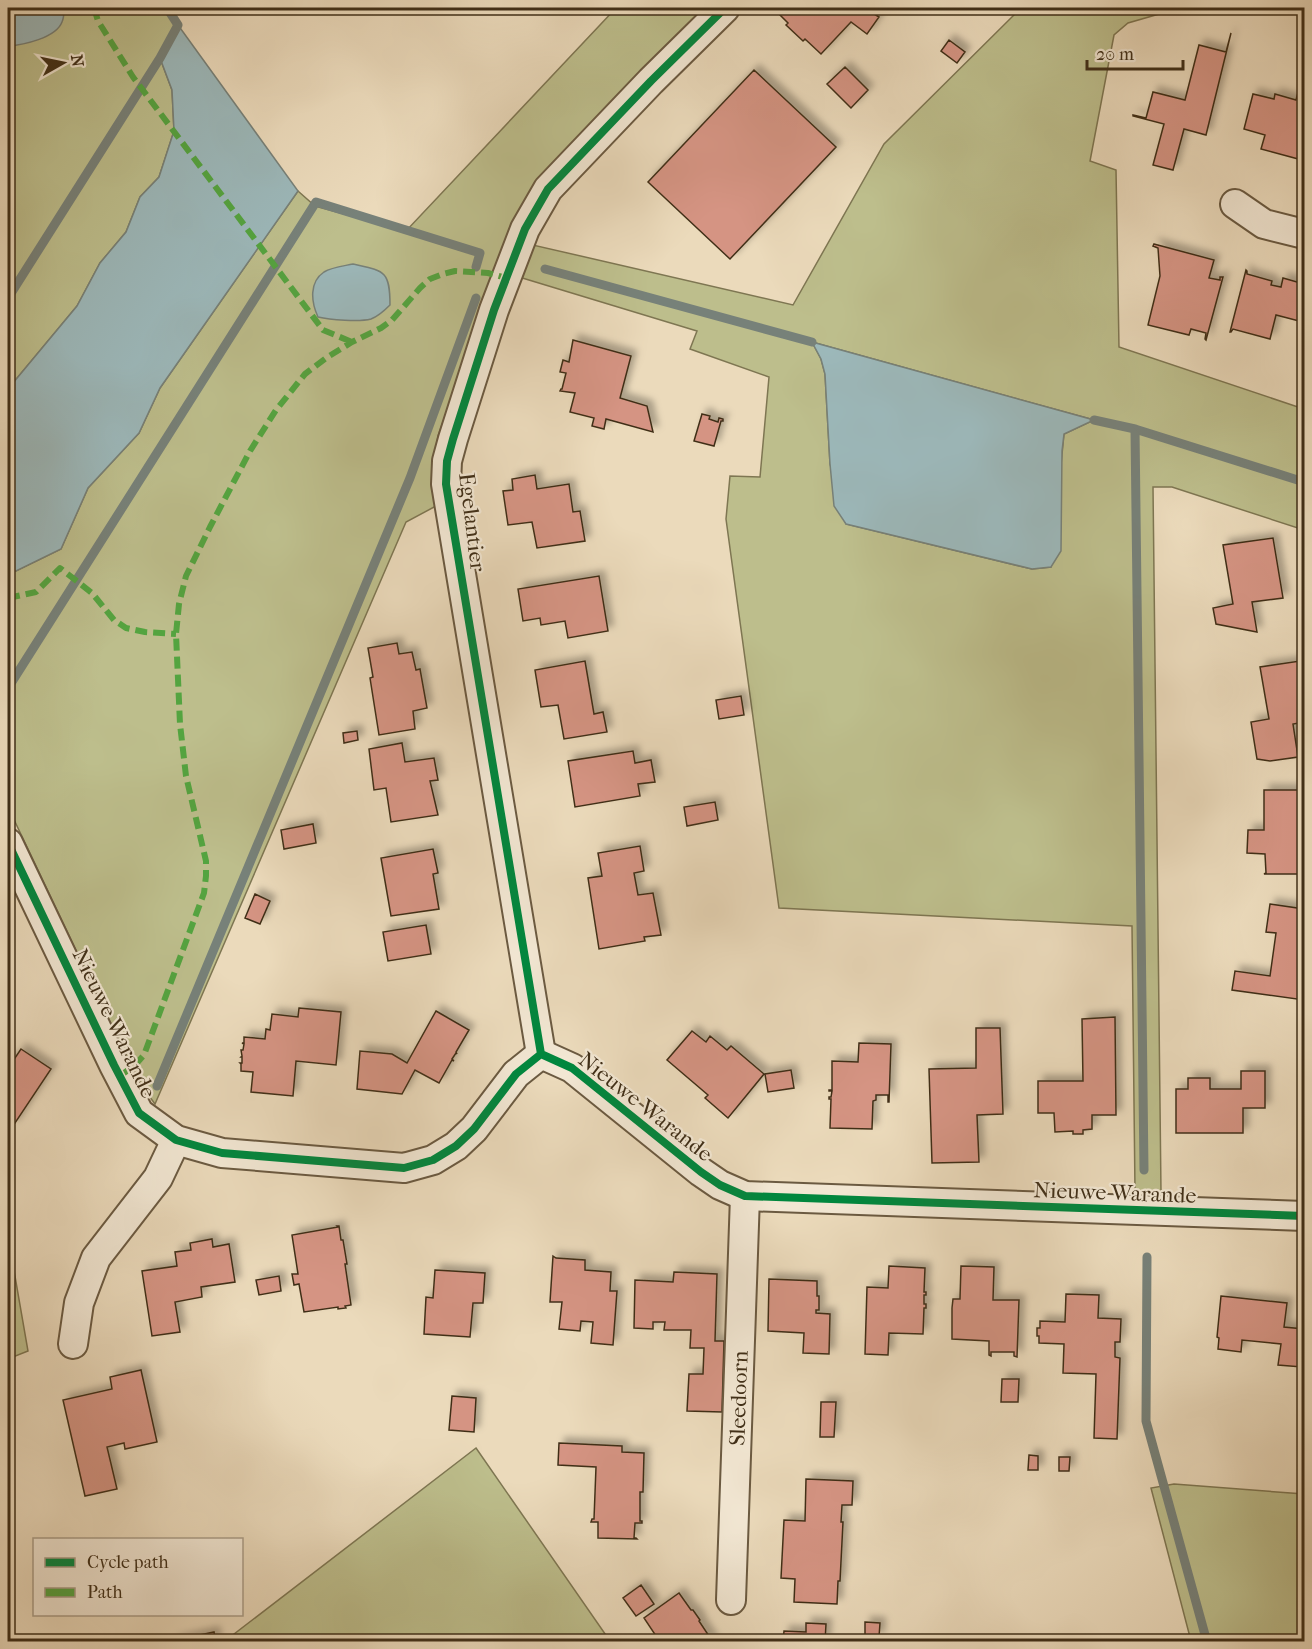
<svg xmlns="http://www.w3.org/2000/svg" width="1312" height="1649" font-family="'IM FELL French Canon',serif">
<defs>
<filter id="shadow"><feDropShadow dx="5.5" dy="-5.5" stdDeviation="3" flood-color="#0004"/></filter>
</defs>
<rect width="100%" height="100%" fill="#ebdabb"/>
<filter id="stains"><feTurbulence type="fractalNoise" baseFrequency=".00333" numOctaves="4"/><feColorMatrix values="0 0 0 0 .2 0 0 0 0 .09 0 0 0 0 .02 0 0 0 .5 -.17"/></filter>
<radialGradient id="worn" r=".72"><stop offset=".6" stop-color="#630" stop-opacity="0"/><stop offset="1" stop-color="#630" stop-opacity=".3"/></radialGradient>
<!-- green -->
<path fill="#bdbe8c" stroke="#7e7652" stroke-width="1.5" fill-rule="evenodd" d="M8 8H166L178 25 160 58 172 90 174 131 159 177 140 197 126 232 100 263 77 306 8 389Z
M616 8H705L544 177 494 279 438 436 434 462 436 506 406 522 155 1104 138 1081 8 807V569L16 571 61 549 88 488 139 433 160 388 298 191 315 206 406 231Z
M1021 8H1180L1128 23 1114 35 1090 161 1116 170 1119 347 1304 409V530L1172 487H1153L1161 1192 1135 1191 1132 926 779 908 726 519 730 476 760 477 769 377 690 349 697 331 519 277 533 245 793 305 884 144ZM812 342 1094 420 1064 434 1051 567 1032 569 846 524 830 464 825 374 821 359Z
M8 1236 28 1351 8 1359Z
M476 1448 610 1641H225Z
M1174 1484 1304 1494V1641H1191L1151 1488Z"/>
<!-- water -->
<path fill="#9cb8ba" stroke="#778179" stroke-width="1.5" d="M8 8H64C64 12 64 18 62 22 56 38 23 45 8 46Z
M178 25 298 191 160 388 139 433 88 488 61 549 16 571 8 569V389L77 306 100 263 126 232 140 197 159 177 174 131 172 90 160 58Z
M353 264C384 271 390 270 390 305 384 311 379 316 371 319 360 322 330 320 318 317 311 302 309 282 324 272 332 267 344 266 353 264Z
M812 342 1094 420 1064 434 1062 451 1061 551 1051 567 1032 569 846 524 834 506 830 464 825 374 821 359Z"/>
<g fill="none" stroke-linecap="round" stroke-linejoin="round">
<!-- stream -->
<path stroke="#778179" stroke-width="9" d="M545 269 812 342
M8 298 160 58 178 25 167 8
M1094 420 1135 429 1144 1170
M1135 429 1304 482
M8 688 316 202 480 253 476 267
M157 1086 410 478 476 298
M1147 1257 1146 1421 1207 1642"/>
</g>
<!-- building -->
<path fill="#d59483" stroke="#402f18" stroke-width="1.5" filter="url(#shadow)" d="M786 8H865L879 17 867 34 851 22 821 54 805 39 803 41 786 25 788 23 779 14Z
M1231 33 1206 135 1184 129 1173 170 1153 165 1164 124 1133 116V115L1146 118 1153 92 1185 100 1199 45 1226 52Z
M949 40 965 52 957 63 941 51Z
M845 67 868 90 851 108 827 84Z
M754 70 836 147 730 259 648 182Z
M1300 85 1304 86V152L1302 160 1261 149 1265 135 1244 129 1253 94 1274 99 1275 94 1296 100Z
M1154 244 1214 260 1209 278 1220 280V277H1223L1206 340 1205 339 1206 333 1191 329 1189 335 1148 325 1160 276 1158 248 1153 246Z
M1246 270 1247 271V274L1272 281 1271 285 1281 287 1283 278 1304 284V344L1298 342 1303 322 1276 315 1270 339 1233 329 1231 332H1230Z
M573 340 631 356 620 398 647 406 653 432 606 419 604 429 592 426 594 418 570 412 575 393 560 391 561 389H562L566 373 560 372 563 360 569 362Z
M702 414 710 416 709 419 718 422 719 418 723 419V421H721L714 446 694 441Z
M535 475 537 489 569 484 573 512 580 511 585 541 537 548 532 522 508 525 503 491 513 490 512 479Z
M1273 538 1283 598 1252 602 1257 632 1216 624 1213 608 1233 604 1223 545Z
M599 576 608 631 568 638 565 621 541 625 540 618 523 621 518 589Z
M397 643 399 654 412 652 416 670 420 669 427 708 413 711 415 729 379 735 370 678 373 677 368 648Z
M585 661 594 714 603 712 607 732 564 739 558 705 541 707 535 670Z
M1300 661 1304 691V722L1293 724 1298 757 1270 761 1257 759 1251 722 1269 719 1260 667Z
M741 696 744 715 719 719 716 700Z
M357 731 358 740 344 743 343 733Z
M402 743 405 762 434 758 438 780 430 781 438 815 391 822 386 788 374 790 369 749Z
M633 751 635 763 651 760 655 782 638 784 640 796 575 807 568 761Z
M1264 790H1304V858H1300V873H1303V874H1264L1266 873 1265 854 1247 853 1248 830H1264Z
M715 802 718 820 687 826 684 807Z
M313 824 316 843 284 849 281 830Z
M640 846 644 871 634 873 638 895 653 893 661 935 644 937 645 941 599 949 588 878 602 876 598 853Z
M433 849 438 873 433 874 439 909 391 916 381 858Z
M255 894 270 901 260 924 245 918Z
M1270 904 1304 909V1000L1232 990 1235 971 1270 976 1276 933 1266 932Z
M426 925 431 954 388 961 383 932Z
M299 1008 341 1012 336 1065 296 1061 293 1096 251 1092 253 1072 241 1071V1064L240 1063H242V1057H241L242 1056 241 1050H243L244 1044 242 1043H244V1037L265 1039 266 1029 270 1030 272 1014 298 1017Z
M436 1011 469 1030 456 1052 457 1054 456 1053 452 1059 454 1061 452 1060 439 1083 415 1070 402 1094 357 1089 360 1051 392 1054 407 1063Z
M1115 1017 1116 1115H1092V1129L1083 1130V1134H1073V1131L1055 1132 1054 1113H1038V1081H1083L1082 1019Z
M976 1028H1000L1003 1114 977 1115 979 1162 932 1163 929 1069 976 1068Z
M692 1031 706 1042 710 1036 727 1050 731 1046 764 1074 728 1118 705 1098 708 1095 667 1060Z
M859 1043 891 1044 889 1102H888V1095H876V1100L873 1101 872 1129 830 1128 831 1099H829V1097H831L832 1091H829V1090H832V1061L858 1062Z
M21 1049 51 1069 13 1126 8 1122V1057L13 1061Z
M791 1070 794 1088 768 1092 765 1074Z
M1241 1071H1265V1108H1243V1133H1176V1089H1188V1078H1210V1089H1241Z
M337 1226H339L341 1240H343L347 1264H345L351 1305 345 1306 346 1308 338 1309V1307L304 1312 299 1284 294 1285 292 1274H298L292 1235 338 1227Z
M212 1239 213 1247 229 1244 235 1282 201 1287 202 1297 175 1302 180 1332 152 1336 142 1271 177 1266 175 1252 191 1250 190 1243Z
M553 1256 556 1258 585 1260V1270L611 1272 610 1291H617L613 1345 591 1343 593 1322 581 1321 580 1331 559 1329 562 1302H550Z
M889 1266 925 1268 924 1292H926V1295H924V1304H926V1308H924L923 1334 889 1333 888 1355 865 1354 867 1287 888 1288Z
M961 1266 994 1267 993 1300H1019L1017 1357 1014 1356V1352H991V1356L989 1355V1341L952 1339V1308L953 1299H960Z
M435 1270 485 1273 483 1303H473L470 1337 424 1334 426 1297 433 1298Z
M674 1272 717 1274 715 1341H724L722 1412 687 1411 689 1374H703L704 1348H690L691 1330H664L665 1322H653V1329L634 1328 635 1280 673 1282Z
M279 1276 281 1291 259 1295 256 1280Z
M769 1279 817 1281V1296H819V1310H816V1313L830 1314 829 1354 803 1353 804 1333 768 1331Z
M1066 1294 1099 1295 1098 1318 1121 1319 1120 1342H1115V1357L1120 1358 1117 1439 1094 1438 1096 1374 1063 1373 1064 1344 1039 1343V1336H1037V1328H1040V1321L1065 1322Z
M1221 1296 1287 1303 1284 1327 1304 1329 1302 1367 1278 1365 1281 1344 1242 1340 1241 1352 1218 1349 1219 1338 1217 1337Z
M141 1370 157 1442 125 1449 124 1443 107 1447 117 1489 85 1496 63 1400 112 1389 110 1377Z
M1002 1379H1019L1018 1402H1001Z
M452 1396 476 1398 474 1432 449 1430Z
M821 1402H836L834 1437H820Z
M559 1443 622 1446V1452L644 1453 643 1492H640V1521H642V1523H635L634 1538H636L637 1539 598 1538V1522H591L592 1519H594L596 1467 558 1465Z
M1029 1455 1038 1456V1470H1028Z
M1059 1457H1070L1069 1471H1059Z
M806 1479 853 1481 852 1505H842L841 1522H843L840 1581H838L837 1604 794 1602 795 1579 781 1578 784 1520 805 1521Z
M641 1585 654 1604 636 1616 623 1598Z
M679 1593 691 1610H693L700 1620 699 1621 713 1642H660L644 1618Z
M865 1622 880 1623 879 1637H865Z
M806 1623 826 1624 825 1642H783L784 1631 806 1632Z
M214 1632 216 1642 172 1641Z"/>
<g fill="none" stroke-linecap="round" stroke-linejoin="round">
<!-- street casing -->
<g stroke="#6b5a41" stroke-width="32">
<g id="street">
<path d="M1235 204 1264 224 1304 234"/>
<path d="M8 843 114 1065 139 1113 176 1140 222 1153 404 1168 433 1160 456 1146 474 1129 516 1074 541 1054 572 1068 701 1172 720 1185 745 1196 1304 1216"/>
<path d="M541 1054 446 484 447 461 453 439 494 310 525 229 548 189 651 81 725 8"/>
<path d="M73 1344 79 1303 96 1258 158 1178 176 1140"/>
<path id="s1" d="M731 1600 745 1196"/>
</g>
</g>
<!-- street -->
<use href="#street" stroke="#f2e7d3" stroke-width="28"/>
<!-- quiet -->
<path stroke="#54a440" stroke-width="6" stroke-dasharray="12 6" stroke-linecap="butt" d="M94 8 98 21 133 77 323 330 352 342
M8 598 36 592 60 568 92 593 114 620 126 628 145 632 176 634
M120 1076 136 1064 144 1055 204 893 206 876V861L186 776 180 724 176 634 179 604 186 576 210 527 250 451 276 410 305 374 326 358 352 342 381 328 392 320 420 288 430 279 443 274 455 271 488 273 506 278"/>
<!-- cycleway casing -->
<g stroke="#f2e7d3" stroke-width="11">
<path id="cycleway" d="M8 843 114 1065 139 1113 176 1140 222 1153 404 1168 433 1160 456 1146 474 1129 516 1074 541 1054 572 1068 701 1172 720 1185 745 1196 1304 1216
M541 1054 446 484 447 461 453 439 494 310 525 229 548 189 651 81 725 8"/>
</g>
<!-- cycleway -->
<use href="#cycleway" stroke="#00873e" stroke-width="8"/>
</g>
<g text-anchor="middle" stroke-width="4.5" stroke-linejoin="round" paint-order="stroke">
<!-- street labels -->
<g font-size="22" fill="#402f18" stroke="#f2e7d3">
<text transform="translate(473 522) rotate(83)" y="8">Egelantier</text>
<text transform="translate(115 1023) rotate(64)" y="8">Nieuwe Warande</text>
<text transform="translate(646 1106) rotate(38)" y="8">Nieuwe Warande</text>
<text transform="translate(1115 1192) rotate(2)" y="8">Nieuwe Warande</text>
<text dy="8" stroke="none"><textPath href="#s1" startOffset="202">Sleedoorn</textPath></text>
</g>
</g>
<!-- margin -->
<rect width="1312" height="1649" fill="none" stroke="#ebdabb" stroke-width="30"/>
<rect x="9" y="9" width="1294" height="1631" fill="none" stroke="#402f18" stroke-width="3"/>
<rect x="15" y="15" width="1282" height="1619" fill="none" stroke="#402f18" stroke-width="1.5"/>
<!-- legend -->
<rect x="33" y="1538" width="210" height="78" fill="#f2e7d3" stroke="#ab9d88" stroke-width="1.5"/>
<rect x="45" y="1558" width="30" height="9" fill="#00873e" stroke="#ab9d88" stroke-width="1.5"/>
<text x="87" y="1568" font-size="18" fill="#402f18">Cycle path</text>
<rect x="45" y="1588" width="30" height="9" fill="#54a440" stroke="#ab9d88" stroke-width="1.5"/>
<text x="87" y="1598" font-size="18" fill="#402f18">Path</text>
<!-- north arrow -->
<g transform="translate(63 63) rotate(81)" stroke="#f2e7d3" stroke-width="4.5" paint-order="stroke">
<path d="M0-4.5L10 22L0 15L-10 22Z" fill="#402f18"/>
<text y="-9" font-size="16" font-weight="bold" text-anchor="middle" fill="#402f18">N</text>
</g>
<!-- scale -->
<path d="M1087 60v9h96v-9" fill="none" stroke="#402f18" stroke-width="3"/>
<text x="1096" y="60" font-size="18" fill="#402f18" stroke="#f2e7d3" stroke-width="4.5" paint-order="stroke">20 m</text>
<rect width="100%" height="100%" filter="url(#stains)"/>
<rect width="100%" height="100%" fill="url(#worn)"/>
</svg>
